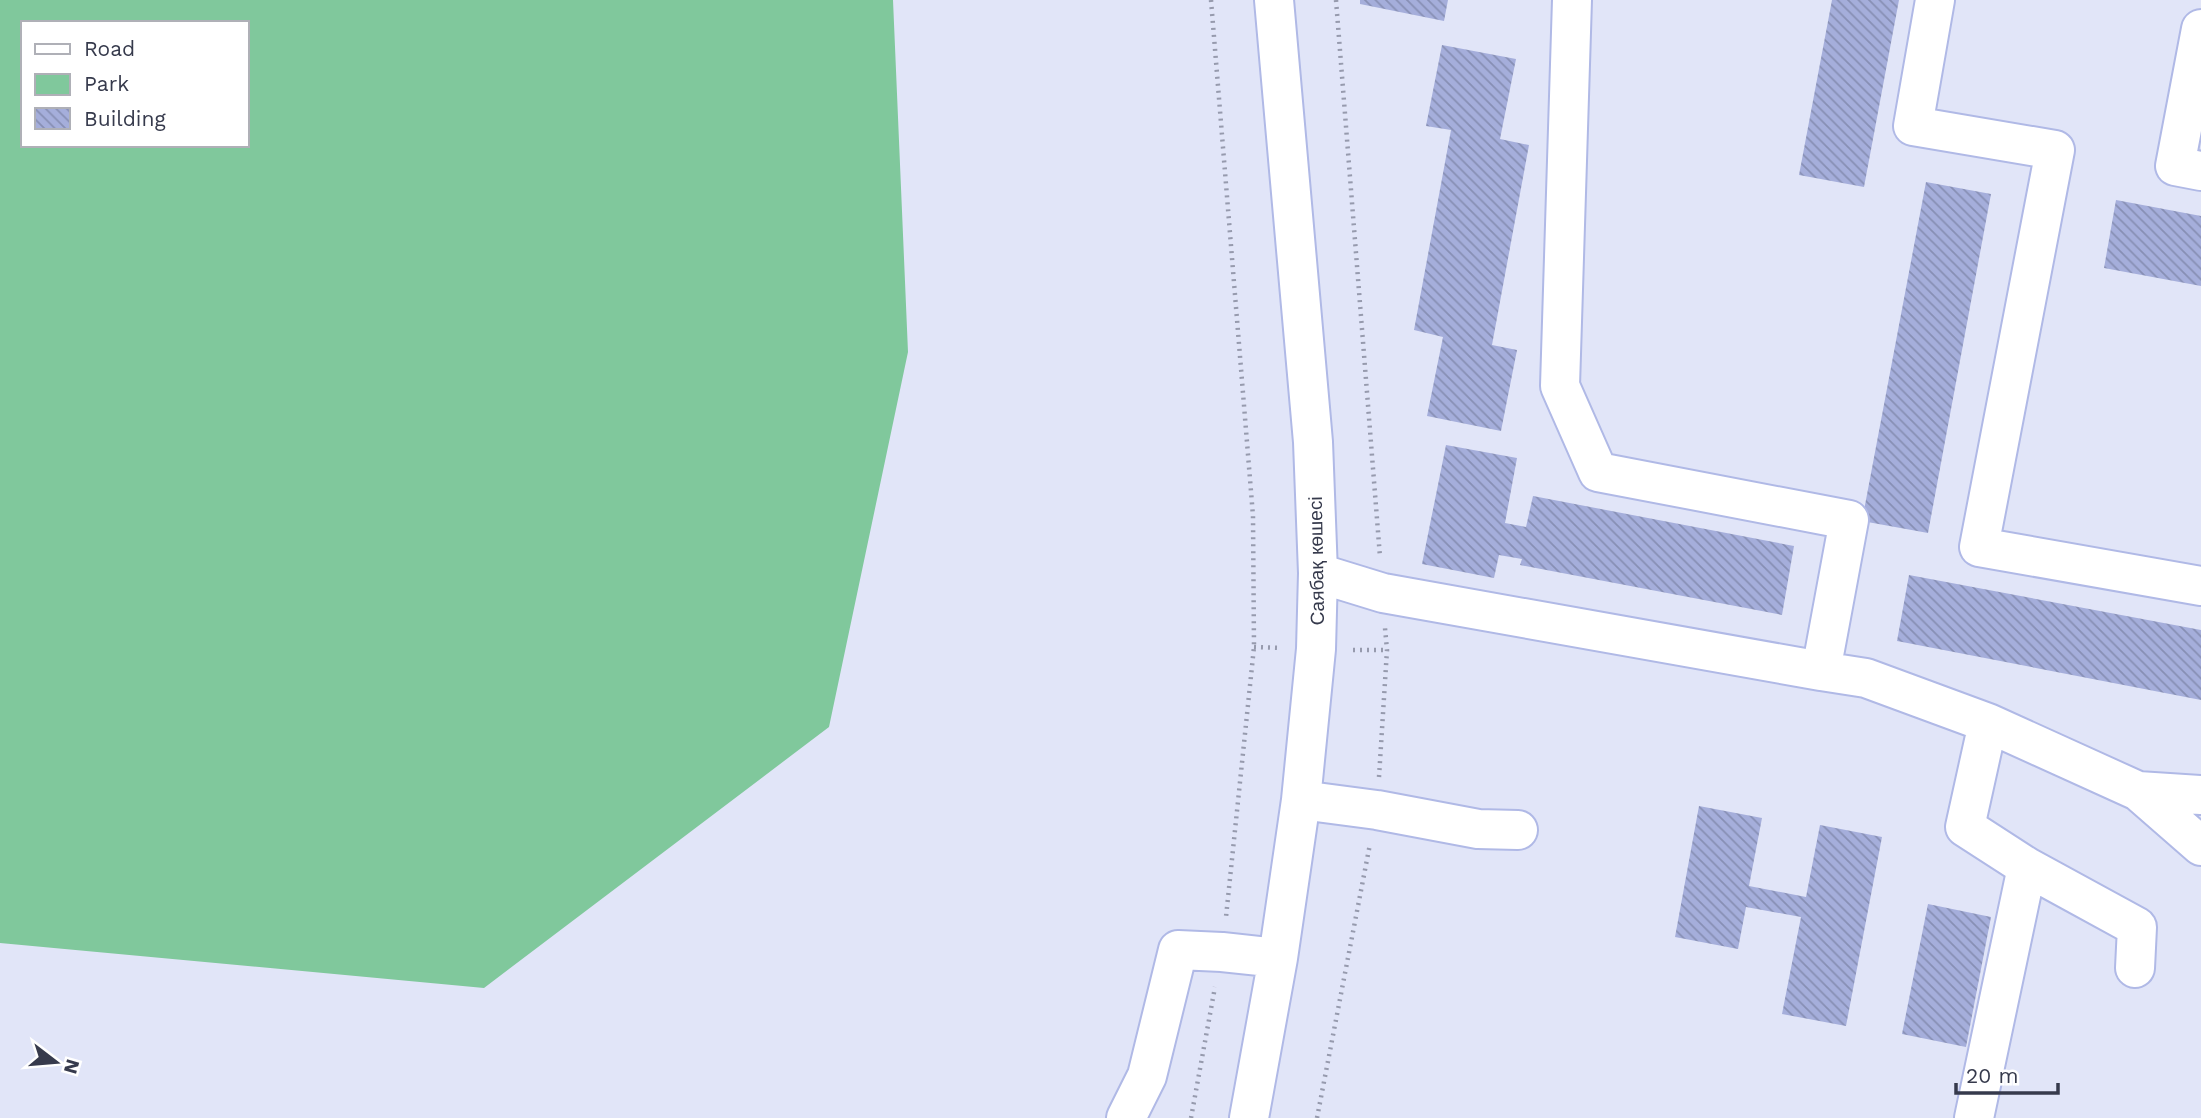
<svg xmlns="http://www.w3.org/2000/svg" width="2201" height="1118" font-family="'Work Sans',sans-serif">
<defs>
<pattern id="building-back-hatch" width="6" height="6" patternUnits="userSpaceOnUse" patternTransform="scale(1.75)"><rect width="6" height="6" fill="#a5aedb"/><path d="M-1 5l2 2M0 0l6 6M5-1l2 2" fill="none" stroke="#878fb4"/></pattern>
</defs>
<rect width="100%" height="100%" fill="#e1e5f8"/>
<!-- green -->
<path fill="#80c89c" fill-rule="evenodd" d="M0 0H893L908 352 829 727 484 988 0 943ZM23 23H247V145H23Z"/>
<!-- building -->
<path fill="url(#building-back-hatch)" d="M1360 0H1448L1444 21 1360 4Z
M1832 0H1899L1864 187 1799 175Z
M1442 45 1516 59 1500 139 1529 145 1492 345 1517 350 1501 431 1427 416 1443 337 1414 330 1451 130 1426 126Z
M1926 182 1991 194 1928 533 1862 521Z
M2116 200 2201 216V286L2104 268Z
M1446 445 1517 458 1505 523 1526 527 1533 496 1794 546 1782 615 1520 565 1522 559 1499 555 1494 578 1422 564Z
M1909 575 2201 630V700L1897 641Z
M1699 806 1762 818 1749 886 1806 897 1820 825 1882 837 1846 1026 1782 1014 1801 917 1746 907 1738 949 1675 937Z
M1928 904 1991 917 1966 1047 1902 1034Z"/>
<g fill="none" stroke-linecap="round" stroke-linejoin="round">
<!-- minor casing -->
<g stroke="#b0b9e6" stroke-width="42">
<path id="minor" d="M1935 0 1913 126 2055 150 1979 547 2201 586
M2201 29 2175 166 2201 171
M1318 573 1383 593 1821 671 1849 520 1598 472 1560 386 1572 0
M1821 671 1866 678 1988 723 1965 827 2027 867 2137 927 2135 968
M1988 723 2138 791 2201 795
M2138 791 2201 846
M1301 800 1377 810 1478 829 1518 830
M1126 1118 1147 1076 1178 950 1222 952 1278 958
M1249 1118 1278 958 1301 800 1316 649 1318 573 1313 442 1274 0
M1974 1118 2027 867"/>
</g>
<!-- path -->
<path stroke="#969aad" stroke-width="4.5" stroke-dasharray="2 5" stroke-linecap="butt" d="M1211 0 1253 516 1254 647 1226 917
M1336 0 1380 557
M1254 647 1281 648
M1353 650H1387
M1379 777 1387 650 1385 628
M1191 1118 1215 987
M1317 1118 1370 844"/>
<!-- minor -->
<use href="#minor" stroke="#fff" stroke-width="38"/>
</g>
<g text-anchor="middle" stroke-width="5" stroke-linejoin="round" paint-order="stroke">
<!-- street labels -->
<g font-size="19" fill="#363a4c" stroke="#fff">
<text transform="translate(1316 561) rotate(-91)" y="7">Саябақ көшесі</text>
</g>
</g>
<!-- legend -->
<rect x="21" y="21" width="228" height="126" fill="#ffffff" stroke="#afb0b7" stroke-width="2"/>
<rect x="35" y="44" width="35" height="10" fill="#ffffff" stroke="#afb0b7" stroke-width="2"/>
<text x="84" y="56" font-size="21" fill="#363a4c">Road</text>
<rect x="35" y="74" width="35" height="21" fill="#80c89c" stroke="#afb0b7" stroke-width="2"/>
<text x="84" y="91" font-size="21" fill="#363a4c">Park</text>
<rect x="35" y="108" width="35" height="21" fill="url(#building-back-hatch)" stroke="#afb0b7" stroke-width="2"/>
<text x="84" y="126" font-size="21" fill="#363a4c">Building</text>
<!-- north arrow -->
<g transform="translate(56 1062) rotate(106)" stroke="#ffffff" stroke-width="5" paint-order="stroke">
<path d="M0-5L12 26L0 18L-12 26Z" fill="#363a4c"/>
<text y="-10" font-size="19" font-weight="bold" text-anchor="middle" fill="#363a4c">N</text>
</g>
<!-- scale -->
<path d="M1956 1083v10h102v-10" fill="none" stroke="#363a4c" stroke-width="3.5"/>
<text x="1966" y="1083" font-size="21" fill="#363a4c" stroke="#ffffff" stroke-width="5" paint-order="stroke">20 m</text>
</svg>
